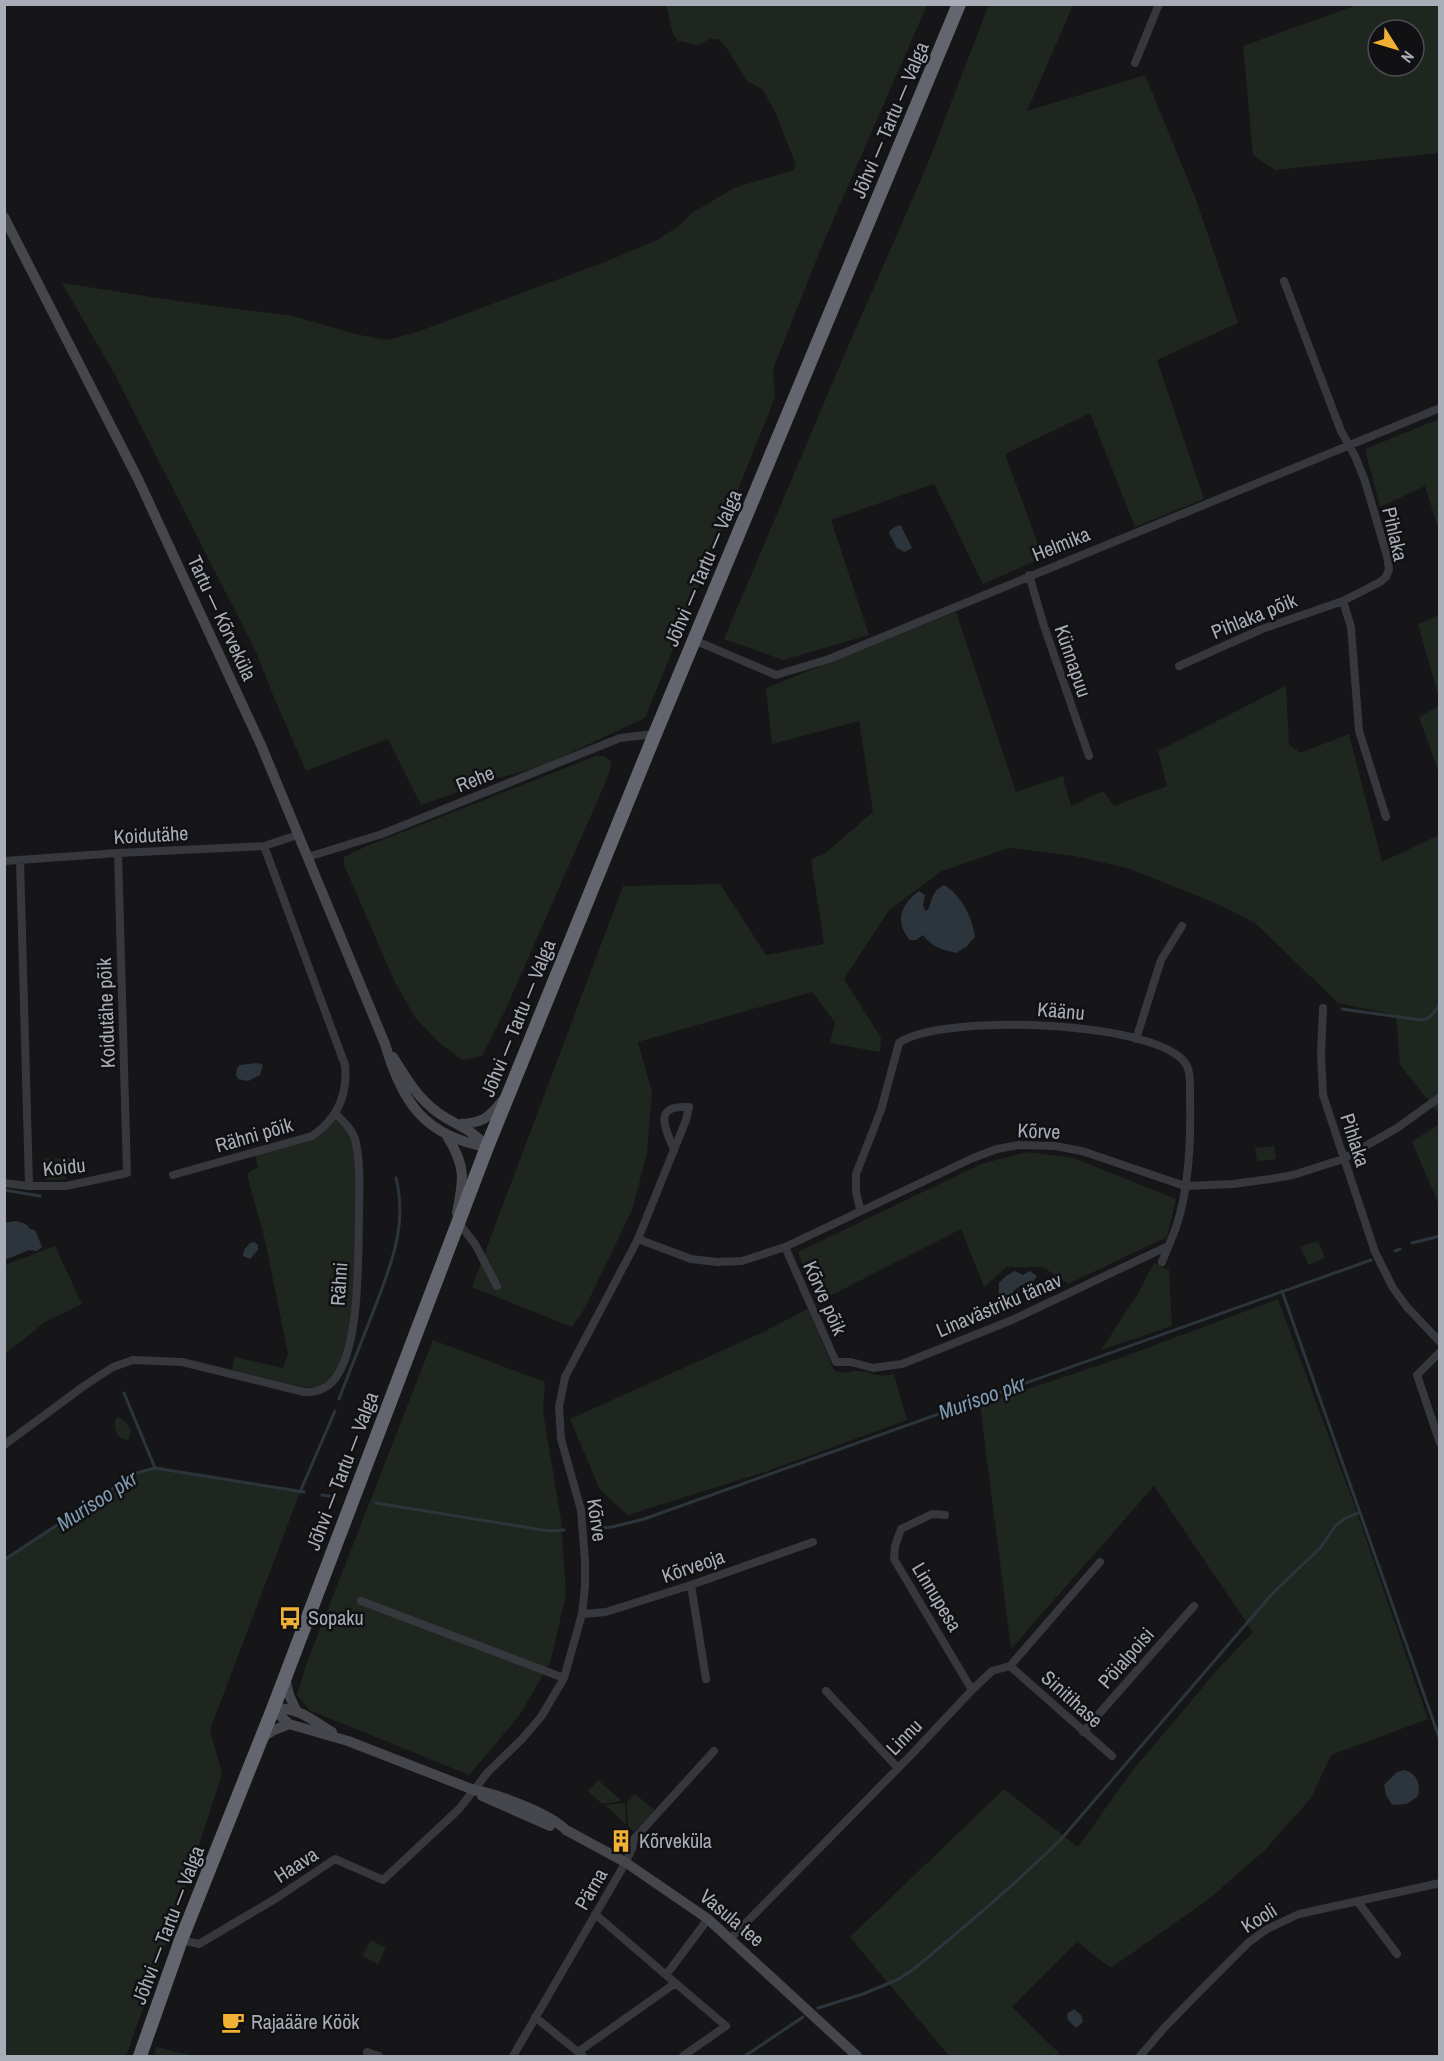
<svg xmlns="http://www.w3.org/2000/svg" width="1444" height="2061" font-family="'Archivo Narrow',sans-serif">
<rect width="100%" height="100%" fill="#161618"/>
<!-- green -->
<path fill="#1e261f" fill-rule="evenodd" d="M989 4 1073 5 1027 111 1145 75 1195 197 1238 323 1157 360 1204 499 1135 527 1090 413 1005 454 1043 558 983 584 934 484 831 520 869 635 783 660 724 639 843 358 926 168Z
M666 5H927L821 248 773 369 775 397 769 413 645 718 542 766 495 779 421 805 388 739 306 771 273 695 256 652 115 375 62 283 184 302 293 316 360 335 387 340 417 332 605 262 657 240 677 227 692 213 734 188 793 170 796 165 776 114 763 90 747 81 728 50 718 39H710L697 45 678 41 673 34Z
M1357 5H1439V153L1275 170 1253 155 1243 46ZM1378 30H1414V66H1378Z
M1439 419V531L1425 486 1380 507 1365 449Z
M956 612 1016 792 1063 776 1071 806 1103 791 1114 806 1167 786 1158 751 1286 686 1289 744 1300 753 1349 734 1382 862 1439 835V1114L1400 1065 1396 1015 1338 1003 1255 923 1213 902 1127 868 1074 856 1009 848 942 871 889 910 844 979 881 1038 880 1052 830 1043 835 1022 812 992 638 1042 652 1092 647 1154 632 1210 585 1308 572 1327 472 1287 623 886 720 884 766 955 824 944 811 859 824 854 873 812 859 721 772 744 766 688Z
M1439 615V698L1418 624Z
M1439 706V773L1419 717Z
M596 756H604L612 762 607 779 504 1013 482 1056 462 1060 438 1042 414 1016 394 980 344 865V857L367 846Z
M336 1114 356 1141 358 1258 347 1354 328 1387H304L232 1370 234 1357 283 1368 288 1354 265 1240 247 1175 250 1171 258 1168 255 1152 312 1136Z
M1439 1124V1220L1437 1200 1412 1142Z
M1274 1146 1276 1159 1257 1161 1255 1148Z
M1026 1152 1074 1158 1176 1199 1167 1237 1068 1284 1043 1267H1007L984 1287 961 1229 818 1302 813 1294 798 1252 981 1164Z
M72 1158 73 1165 65 1166 66 1179 45 1180 44 1159Z
M1318 1241 1325 1258 1309 1265 1300 1247Z
M55 1246 82 1304 45 1322 5 1354V1265Z
M1154 1263 1169 1270 1172 1326 1101 1350 1137 1295Z
M1278 1299 1355 1507 1428 1719 1331 1755 1311 1798 1264 1851 1210 1898 1111 1968 1077 1942 1012 2007 1059 2053 1055 2056H949L850 1937 1004 1789 1078 1847 1132 1771 1219 1668 1253 1632 1154 1486 1011 1649 980 1405 1112 1361Z
M808 1309 834 1370C848 1376 847 1370 859 1371 875 1373 876 1378 894 1374L907 1420 768 1471 628 1515 600 1490 570 1419 761 1333Z
M433 1340 545 1382 543 1411 561 1519 566 1595 550 1663 519 1716 469 1775 309 1710 297 1695 306 1665Z
M117 1417C127 1419 134 1431 128 1440 117 1440 111 1426 117 1417Z
M155 1468 300 1492 210 1730 222 1774 179 1907 126 2056H5V1560L136 1473Z
M598 1780 622 1801 602 1804 588 1791Z
M635 1794 655 1810 634 1832 628 1826 627 1803Z
M624 1803 625 1804 626 1824 605 1805Z
M371 1940 386 1948 378 1964 362 1956Z
M156 2047 194 2056H154Z"/>
<!-- water -->
<path fill="#2c353c" d="M899 525 901 526 912 548 905 552 897 548 889 533 890 530Z
M944 885C962 896 972 917 975 937L966 947 956 953C942 950 932 947 923 935L916 940H910C894 923 901 903 919 891L925 895 923 905 925 910H928C933 898 932 891 944 885Z
M257 1063 263 1065 260 1075 248 1081 238 1079 236 1075 237 1068 240 1065Z
M14 1221C21 1222 27 1223 30 1229L35 1230 42 1247 37 1251 29 1250 5 1260V1223Z
M254 1242 258 1245V1250L250 1259 243 1256 244 1250 250 1243Z
M1015 1271 1023 1275 1030 1271 1037 1276 1032 1283C1016 1283 1008 1296 1006 1311L1004 1312 1001 1311 999 1304V1283L1006 1276Z
M1405 1770C1417 1774 1421 1784 1418 1796L1407 1804 1392 1805 1386 1795 1384 1785 1397 1772Z
M1074 2009 1081 2015 1083 2022 1076 2028 1068 2020 1067 2014Z"/>
<g fill="none" stroke-linecap="round" stroke-linejoin="round">
<!-- stream -->
<path stroke="#2c353c" stroke-width="3" d="M1342 1009 1421 1020 1429 1018 1440 1005
M4 1190 40 1196
M1412 1243 1440 1236
M1395 1251 1400 1249
M1282 1291 1440 1740
M124 1393 155 1468
M339 1399C350 1370 362 1341 373 1312 390 1268 408 1226 396 1178
M300 1492 335 1411
M322 1495 336 1497
M376 1503 549 1531 564 1530
M590 1529 612 1527 644 1519 1371 1260
M4 1560 136 1473 155 1468 304 1492
M818 2008 863 1994 899 1979 914 1969C965 1926 1016 1884 1063 1837L1271 1595 1321 1547 1336 1525 1344 1519 1360 1512
M745 2056 803 2017"/>
<!-- street -->
<path stroke="#37383d" stroke-width="8" d="M1135 63 1159 4
M1029 575 1044 626 1089 756
M1343 601 1351 627 1359 731 1386 817
M694 640 776 675 829 659 1440 408
M1179 666 1262 629 1343 601 1380 582 1386 577 1389 569 1387 556 1365 481 1355 456 1341 431 1284 281
M308 857 382 834 620 738 655 734
M20 860 29 1186
M4 861 118 853 264 846 298 835
M1323 1008 1321 1054 1323 1095 1375 1252 1393 1288 1407 1307 1440 1342
M1136 1039 1161 960 1182 926
M173 1175 312 1136C337 1119 348 1095 345 1065L264 846
M4 1183 29 1186H66L127 1173 118 853
M860 1209 856 1192V1174L881 1110 899 1043C938 1013 1165 1020 1187 1066 1191 1074 1190 1088 1190 1097 1191 1136 1189 1187 1177 1224 1173 1237 1167 1249 1162 1262
M458 1222 475 1244 497 1286
M638 1239 686 1120 689 1107C652 1105 665 1127 674 1150
M785 1247 836 1362H851L873 1368 902 1364 1012 1320 1168 1246
M1440 1352 1417 1375 1440 1443
M4 1445 84 1386 113 1367 133 1360 182 1362 304 1392C318 1393 331 1387 338 1374 360 1339 358 1258 359 1216 359 1192 361 1167 356 1143 354 1131 345 1123 336 1114
M945 1515 932 1514 901 1529 895 1546 894 1559 972 1690
M691 1585 706 1679
M361 1601 564 1678
M582 1614 606 1612 691 1585 813 1542
M1010 1666 1112 1756
M826 1691 898 1768
M1083 1732 1194 1606
M1358 1902 1397 1954
M595 1914 666 1975
M731 1938 912 1754 972 1690 992 1671 1010 1666 1100 1562
M181 1940 199 1944 275 1899 335 1859 383 1880 459 1809 488 1772 522 1739 541 1717 564 1678 582 1614 585 1587V1561L581 1510 561 1439 559 1407 565 1377 638 1239 691 1259 717 1262 742 1261 785 1247 973 1158 997 1149 1019 1145 1055 1146 1082 1151 1185 1186 1233 1184 1270 1179 1293 1175 1343 1159 1397 1128 1440 1097
M535 2017 583 2056
M367 2052 379 2056
M578 2052 674 1984
M513 2056 623 1867 632 1849 634 1839 714 1751
M683 2056 726 2026 666 1975 708 1919
M1140 2056 1165 2027 1202 1989 1249 1942 1267 1929 1299 1914 1440 1883"/>
<!-- secondary -->
<path stroke="#45474d" stroke-width="10" d="M4 217 138 479 261 745 385 1044C402 1102 424 1136 487 1147
M393 1057C406 1078 417 1097 437 1112 456 1126 470 1127 487 1147
M461 1124C482 1123 489 1118 502 1101
M447 1136C466 1166 464 1179 457 1213
M285 1677 289 1695 296 1710
M273 1709 289 1724 348 1741 474 1790C498 1794 549 1813 566 1830L625 1862 708 1919 857 2056
M273 1709C297 1706 312 1720 332 1732
M261 1738 274 1730 289 1724
M482 1796 550 1826"/>
<!-- highway -->
<path stroke="#63666e" stroke-width="14" d="M140 2056 181 1940 273 1709 487 1147 655 734 959 4"/>
</g>
<!-- icons -->
<defs>
<g id="bus-bare" transform="scale(1.8)"><path d="M-5-6H5V4H4V6H2V4H-2V6H-4V4H-5ZM-3.5-4V0h7V-4ZM-3.5 1.2v1.5H-2V1.2ZM2 1.2v1.5H3.5V1.2Z" fill="#f2b134" stroke="#111113" stroke-width="2.5" paint-order="stroke"/></g>
<g id="building-bare" transform="scale(1.8)"><path d="M-4-6H4V6H1V3H-1V6H-4ZM-2.5-4.3h1.7v1.8h-1.7ZM.8-4.3h1.7v1.8H.8ZM-2.5-1h1.7V.8h-1.7ZM.8-1h1.7V.8H.8Z" fill="#f2b134" stroke="#111113" stroke-width="2.5" paint-order="stroke"/></g>
<g id="cafe-bare" transform="scale(1.8)"><path d="M-5.5-4.5H6V0H3Q3 3.5 0 3.5H-2.5Q-5.5 3.5-5.5 0ZM3-3.2v2h1.7v-2ZM-6 4.5H4V6H-6Z" fill="#f2b134" stroke="#111113" stroke-width="2.5" paint-order="stroke"/></g>
</defs>
<g fill-rule="evenodd">
<use href="#bus-bare" x="290" y="1618"/>
<use href="#building-bare" x="621" y="1841"/>
<use href="#cafe-bare" x="233" y="2022"/>
</g>
<g text-anchor="middle" stroke-width="5" stroke-linejoin="round" paint-order="stroke">
<!-- street labels -->
<g font-size="20" fill="#a8adb8" stroke="#111113">
<text transform="translate(890 120) rotate(-67)" y="7">Jõhvi — Tartu — Valga</text>
<text transform="translate(1395 534) rotate(77)" y="7">Pihlaka</text>
<text transform="translate(1061 544) rotate(-22)" y="7">Helmika</text>
<text transform="translate(703 568) rotate(-67)" y="7">Jõhvi — Tartu — Valga</text>
<text transform="translate(1254 616) rotate(-22)" y="7">Pihlaka põik</text>
<text transform="translate(222 618) rotate(65)" y="7">Tartu — Kõrveküla</text>
<text transform="translate(1073 661) rotate(71)" y="7">Künnapuu</text>
<text transform="translate(475 779) rotate(-22)" y="7">Rehe</text>
<text transform="translate(151 835) rotate(-3)" y="7">Koidutähe</text>
<text transform="translate(1061 1011) rotate(5)" y="7">Käänu</text>
<text transform="translate(106 1013) rotate(-92)" y="7">Koidutähe põik</text>
<text transform="translate(518 1018) rotate(-68)" y="7">Jõhvi — Tartu — Valga</text>
<text transform="translate(1039 1131) rotate(2)" y="7">Kõrve</text>
<text transform="translate(254 1135) rotate(-16)" y="7">Rähni põik</text>
<text transform="translate(1355 1140) rotate(72)" y="7">Pihlaka</text>
<text transform="translate(64 1167) rotate(-6)" y="7">Koidu</text>
<text transform="translate(339 1284) rotate(-86)" y="7">Rähni</text>
<text transform="translate(825 1298) rotate(66)" y="7">Kõrve põik</text>
<text transform="translate(999 1305) rotate(-23)" y="7">Linavästriku tänav</text>
<text transform="translate(342 1471) rotate(-69)" y="7">Jõhvi — Tartu — Valga</text>
<text transform="translate(597 1520) rotate(82)" y="7">Kõrve</text>
<text transform="translate(693 1566) rotate(-19)" y="7">Kõrveoja</text>
<text transform="translate(937 1597) rotate(59)" y="7">Linnupesa</text>
<text transform="translate(1126 1658) rotate(-49)" y="7">Pöialpoisi</text>
<text transform="translate(1072 1699) rotate(42)" y="7">Sinitihase</text>
<text transform="translate(904 1737) rotate(-46)" y="7">Linnu</text>
<text transform="translate(296 1865) rotate(-33)" y="7">Haava</text>
<text transform="translate(591 1889) rotate(-60)" y="7">Pärna</text>
<text transform="translate(732 1918) rotate(40)" y="7">Vasula tee</text>
<text transform="translate(1259 1918) rotate(-32)" y="7">Kooli</text>
<text transform="translate(168 1925) rotate(-69)" y="7">Jõhvi — Tartu — Valga</text>
</g>
<!-- poi labels -->
<g font-size="20" fill="#a8adb8" stroke="#111113" text-anchor="start">
<text x="308" y="1625">Sopaku</text>
<text x="639" y="1848">Kõrveküla</text>
<text x="251" y="2029">Rajaääre Köök</text>
</g>
<!-- water labels -->
<g font-size="21" font-style="italic" fill="#7f9bb3" stroke="#111113">
<text transform="translate(982 1398) rotate(-20)" y="7">Murisoo pkr</text>
<text transform="translate(97 1501) rotate(-33)" y="7">Murisoo pkr</text>
</g>
</g>
<!-- border -->
<rect width="1444" height="2061" fill="none" stroke="#a8adb8" stroke-width="12"/>
<!-- north arrow -->
<g transform="translate(1396 48) rotate(127)"><circle r="28" fill="#111113" stroke="#4d4f55" stroke-width="1.5"/>
<path d="M0-4.5L10 22L0 15L-10 22Z" fill="#f2b134"/>
<text y="-9" font-size="16" font-weight="bold" text-anchor="middle" fill="#a8adb8">N</text>
</g>
</svg>
